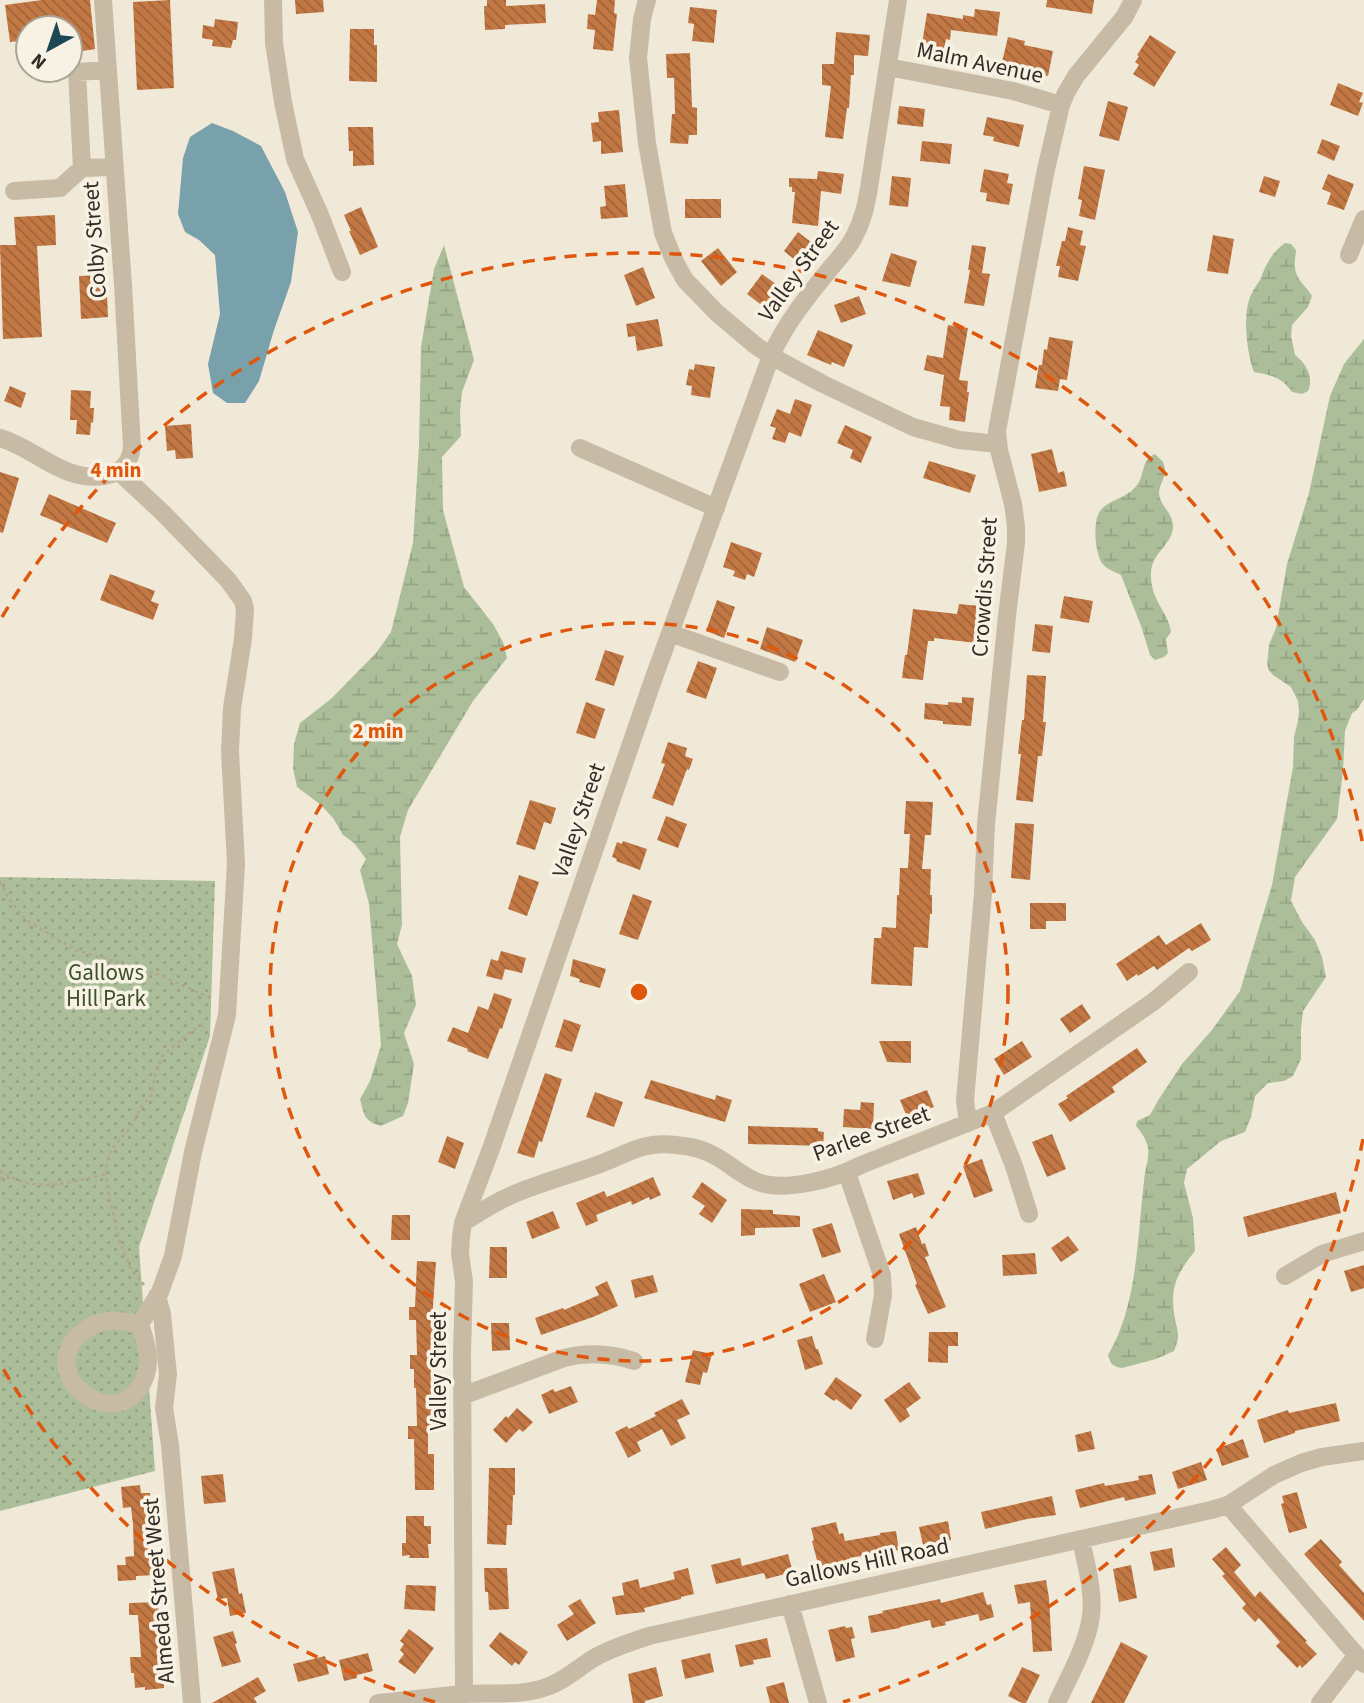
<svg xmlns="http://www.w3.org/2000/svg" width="1364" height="1703" font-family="'Source Sans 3',sans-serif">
<defs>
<pattern id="wetland-marsh" width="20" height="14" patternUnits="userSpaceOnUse" patternTransform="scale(1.75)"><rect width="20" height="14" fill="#acbe99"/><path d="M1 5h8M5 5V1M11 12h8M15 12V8" fill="none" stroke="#94a384"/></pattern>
<pattern id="park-dots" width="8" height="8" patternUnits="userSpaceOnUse" patternTransform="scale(1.75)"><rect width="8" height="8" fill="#acbe99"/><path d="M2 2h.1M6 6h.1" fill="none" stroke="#94a384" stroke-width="1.8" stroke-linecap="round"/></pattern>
<pattern id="building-back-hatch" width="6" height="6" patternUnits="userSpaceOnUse" patternTransform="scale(1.75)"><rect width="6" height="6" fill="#c37844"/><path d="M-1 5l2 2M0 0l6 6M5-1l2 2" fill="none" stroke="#9f6339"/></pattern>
</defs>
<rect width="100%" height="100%" fill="#f0e9d8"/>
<!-- wetland -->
<path fill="url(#wetland-marsh)" d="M1285 243 1291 244 1296 250C1296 255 1294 262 1295 267 1295 279 1307 287 1312 296L1308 307 1292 325 1291 336 1295 355C1306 363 1314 377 1308 391L1302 394 1292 392C1282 377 1270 375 1254 372 1247 353 1243 320 1249 300 1251 293 1256 286 1260 280 1266 265 1271 253 1285 243Z
M444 245 474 360 462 392 460 411 461 436 442 457 443 510 464 587 493 624 503 642 507 658 473 701 408 810 400 837 402 925 397 944 412 976 416 1005 404 1033 414 1064 408 1103 403 1116 381 1126C364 1121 364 1115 360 1099L370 1081 381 1045 369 904 360 870 366 859 354 843 343 835 333 818 321 805 297 787 293 768 294 744 300 723 332 698 376 653 391 632 413 543 419 445 421 347 434 269Z
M1364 339V699L1357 710 1352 713 1345 731 1343 771 1337 819 1295 877 1291 901 1302 922 1315 940 1322 957 1326 977 1303 1011 1301 1029V1059L1293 1076 1284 1081 1268 1083 1255 1096 1251 1117 1245 1132 1221 1141 1187 1169 1184 1183 1193 1218 1195 1251C1179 1271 1170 1285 1174 1313 1176 1330 1182 1333 1174 1351L1156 1359 1122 1368C1113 1367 1110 1363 1108 1355 1139 1303 1137 1233 1145 1173 1150 1151 1151 1144 1136 1126L1137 1121 1150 1115 1159 1099 1182 1064 1212 1030 1240 991 1272 885 1293 767 1294 737 1298 721 1299 711 1298 701 1291 687 1273 675 1269 670 1267 664 1269 645 1276 628 1287 564 1309 493 1330 396 1344 364Z
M1155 454 1163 462C1164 465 1165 469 1165 472 1164 480 1159 486 1159 493 1160 507 1174 513 1173 528 1171 547 1150 553 1151 576 1151 601 1169 613 1171 632L1166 639 1168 653 1164 657 1155 660 1150 655 1141 626 1121 575C1115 572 1106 569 1102 563 1095 554 1092 519 1101 510 1110 499 1128 498 1137 485 1145 475 1141 459 1155 454Z"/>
<!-- park -->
<path fill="url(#park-dots)" d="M0 877 215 881 210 1036 139 1247 155 1471 0 1511Z"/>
<!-- water -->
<path fill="#78a1ac" d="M212 123 233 131 261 146 285 192 298 232 291 282 274 330 259 381 245 403H227L213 393 208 364 220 314 215 255 199 240 185 232 178 214 183 158 190 137Z"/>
<!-- building -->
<path fill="url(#building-back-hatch)" d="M42 0H90L95 49 70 53V28H28V40L10 42 5 5Z
M170 0 174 88 137 90 133 2Z
M295 0H323L324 12 296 14Z
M487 0H506V6L545 4 546 23 505 25V29L485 30 484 6H487Z
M597 0H615L614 13 617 14 613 51 593 49 595 30 587 29 588 14 595 15Z
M1047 0H1094L1092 14 1046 7Z
M690 7 717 10 714 43 692 41 694 24 688 23Z
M975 9 1000 12 997 36 951 30 950 40 946 39 943 53 921 50 927 13 963 19V15L974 17Z
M215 19 238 22 236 40H233L231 48 212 46 213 40 202 38 203 25 214 27Z
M350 29H374V45H377V82L349 81Z
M836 32 870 35 868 56 854 55V75H851L849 108H847L843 139 825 137 831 86 822 85V64H834Z
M1150 35 1176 52 1154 87 1133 74 1139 65 1135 62 1139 56 1137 55Z
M1008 37 1025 41 1024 45 1053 51 1048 76 1025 71 1026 68 1002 62Z
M690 53 692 107 697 108V135H689L688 144 670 143 672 114H675L674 78H667L666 54Z
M1338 83 1363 93 1359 102 1363 103 1358 116 1330 105Z
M1108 101 1128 107 1119 141 1099 136Z
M899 106 925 109 923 127 897 124Z
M619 110 623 152 601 154V141L593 142 591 123 599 122 598 112Z
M987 117 1024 125 1019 147 993 141 994 137 983 135Z
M348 127H373L374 165 353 166V151H349Z
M1322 139 1340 146 1334 161 1317 153Z
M922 141 952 144 950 164 920 161Z
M1084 166 1105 170 1095 220 1079 216 1082 200 1078 199Z
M984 169 1009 174 1007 183 1013 184 1009 205 986 201 987 193 980 192Z
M818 171 844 174 841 194 821 191 818 226 792 223 795 192H792V187H789V178L817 179Z
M1328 174 1354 184 1344 210 1327 204 1331 193 1322 189Z
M892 176 911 178 908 207 889 205Z
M1264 176 1280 181 1275 197 1259 192Z
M625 184 628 217 601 219 600 207 606 206 604 186Z
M685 199H721V218H685Z
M361 207 378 247 360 255 349 231H351L344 215Z
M55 215 56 245 37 246 42 337 3 339 0 245H16L14 217Z
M1068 227 1083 231 1080 245 1086 246 1078 281 1058 277 1060 266H1056L1062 241H1065Z
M798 232 816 246 801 265 784 251Z
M1213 235 1234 239 1228 274 1207 271Z
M972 245 986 247 982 273 990 274 984 306 964 303 970 270H968Z
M718 248 737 272 721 286 701 261Z
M891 253 917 261 910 287 882 281Z
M643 267 655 298 636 306 624 275Z
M762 274 780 287 764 307 747 294Z
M106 275 108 317 81 319 79 276Z
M859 296 866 314 841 323 834 305Z
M658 319 663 346 637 351 635 336 628 337 626 324Z
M948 325 968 328 959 380 968 381 967 392H969L965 422 949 420 950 407 940 406 944 375 924 370 927 355 943 358Z
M818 330 853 345 844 367 832 362 831 365 807 355Z
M1049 337 1073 341 1067 380 1060 379 1058 391 1035 388 1039 365H1042L1044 349 1047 350Z
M695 364 715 367 710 398 691 395 692 386 686 385 689 369 694 370Z
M10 386 26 393 21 408 4 401Z
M71 390 91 391 90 408H94L93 423 91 422 90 435 76 434 77 420H70Z
M795 399 812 405 801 437 789 432 785 443 772 439 776 428 770 426 777 409 790 414Z
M191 424 193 458 176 459 175 450 167 451 165 426Z
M845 425 872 437 861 463 850 458 853 450 837 443Z
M1052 449 1058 473 1064 471 1067 486 1039 492 1031 454Z
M929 461 976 475 970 493 923 478Z
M0 472 19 478 3 533 0 532Z
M49 494 116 523 107 543 40 515Z
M731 542 762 553 754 577 747 574 745 580 733 576 735 571 723 567Z
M110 574 155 591 151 601 159 604 153 620 100 600Z
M1064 596 1093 601 1089 623 1060 618Z
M717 600 735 607 724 638 706 631Z
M959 604 980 606 976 643 934 638V641H928L923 680 902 678 905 655H907L913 609 957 614Z
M1035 624 1053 626 1050 653 1032 651Z
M767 627 803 640 795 662 760 649Z
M605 650 624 656 614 686 595 680Z
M698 661 717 668 706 699 686 692Z
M1027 675 1046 676 1043 722H1046L1042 756H1038L1033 802 1016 800 1021 754H1018L1022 720H1024Z
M962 697 974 698 971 726 943 724V721L924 719 925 703 948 705V702L962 703Z
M586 702 605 709 595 739 576 733Z
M668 742 687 748 685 756 693 759 689 770 687 769 673 806 652 798 665 764 661 763Z
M530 800 556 808 551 824 544 822 535 850 516 844Z
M906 801 933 802 931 835H925L922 869H931L930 895H932V914H930L928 948 914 947 912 986 871 984 874 938H881L882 927 896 928 897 895H899L900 868H908L910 834H904Z
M666 816 687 824 678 848 657 840Z
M1015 823 1034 824 1030 880 1011 878Z
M623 841 647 849 640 870 616 861 617 859 612 857 617 842 622 844Z
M519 875 539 882 527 916 508 909Z
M633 894 652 901 638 940 619 934Z
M1030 903H1066V921H1046V929H1030Z
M1201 923 1211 940 1192 951 1189 948 1157 970 1154 966 1138 976 1137 974 1127 981 1116 964 1159 935 1166 945Z
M501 951 526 958 522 973 505 969 502 980 486 976 491 959 498 961Z
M573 959 606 969 600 988 579 982 580 979 570 976Z
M494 993 512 999 502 1029 500 1028 488 1059 467 1051 468 1049 447 1041 453 1027 468 1033 478 1006 488 1010Z
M1082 1004 1091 1018 1070 1033 1060 1019Z
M564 1019 581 1025 572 1052 555 1047Z
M879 1041H911V1063L887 1062Z
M1022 1041 1032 1057 1004 1075 994 1059Z
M1137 1048 1147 1062 1112 1087 1115 1092 1070 1122 1058 1104 1068 1098 1066 1096Z
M545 1073 562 1079 542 1142 539 1141 534 1158 517 1153Z
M651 1080 715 1100 716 1095 732 1100 725 1122 644 1098Z
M927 1090 934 1107 907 1117 900 1100Z
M595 1092 623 1102 614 1127 586 1117Z
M861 1102 874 1103 873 1129 843 1127 844 1109 860 1110Z
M748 1126 818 1128V1131L824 1132 823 1146 748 1144Z
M1052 1134 1066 1169 1047 1177 1032 1142Z
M447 1136 464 1143 455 1169 438 1162Z
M982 1159 993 1191 974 1198 963 1166Z
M918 1173 925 1194 914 1198 912 1193 893 1200 887 1181Z
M653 1177 661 1195 650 1200 649 1197 632 1205 631 1201 596 1215 598 1221 586 1226 576 1203 604 1191 607 1197Z
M702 1182 727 1200 712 1223 699 1214 705 1206 692 1197Z
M1336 1192 1341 1213 1248 1237 1243 1217Z
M741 1209 773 1210V1214L800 1216V1227L755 1228V1235L741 1236Z
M553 1211 560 1228 532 1239 526 1222Z
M392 1215H410V1240H391Z
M832 1223 841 1252 822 1258 812 1229Z
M916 1227 922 1244 925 1243 929 1256 925 1257 946 1307 928 1314 915 1285 917 1284 899 1234Z
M1068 1236 1079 1250 1061 1262 1051 1248Z
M490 1247H507V1278H489Z
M1035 1253 1037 1274 1003 1276 1002 1255Z
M417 1261 436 1262 433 1306 435 1340H431V1404H436V1428H428V1454H434V1490H415L414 1439H408V1426H417L416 1388H414V1369H410V1355H417L416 1320H409V1307H415Z
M1364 1265V1288L1351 1292 1344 1271Z
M824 1274 836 1302 810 1312 799 1284Z
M653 1275 658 1292 635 1298 631 1280Z
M607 1281 618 1306 593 1317 541 1335 535 1318 563 1308 564 1310 599 1295 595 1287Z
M491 1323H509L510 1350 492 1351Z
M929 1332H958V1346H948V1363L928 1362Z
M812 1336 816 1349H818L823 1364 805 1370 797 1340Z
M693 1350 712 1354 707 1373 703 1372 700 1385 685 1382Z
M836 1377 862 1395 851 1410 836 1399 834 1401 824 1394Z
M909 1382 921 1398 906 1409 910 1416 900 1423 884 1400Z
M571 1386 578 1402 549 1414 541 1395 553 1389 555 1392Z
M682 1399 690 1414 677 1420 686 1438 671 1446 662 1429 637 1442 641 1451 628 1458 615 1432 627 1426 629 1429 656 1416 654 1413Z
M1336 1403 1340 1421 1295 1431V1433L1264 1443 1257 1420 1288 1410 1289 1413Z
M517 1408 533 1422 523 1432 519 1429 506 1443 493 1430 506 1416 508 1418Z
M1091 1431 1095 1449 1078 1452 1075 1435Z
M1243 1439 1249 1457 1222 1466 1216 1449Z
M1201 1462 1207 1480 1178 1489 1172 1472Z
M489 1468H515V1495H513L512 1525H507L506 1545 487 1544Z
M223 1474 226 1502 204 1504 201 1476Z
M1152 1474 1156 1494 1125 1501 1124 1497 1080 1508 1075 1490 1104 1483 1105 1486 1139 1480 1138 1476Z
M140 1485 141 1493H150L155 1575 136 1576V1580L118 1581 117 1565H126L125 1557 134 1556 133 1524 131 1507 123 1508 121 1487Z
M1297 1492 1307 1528 1289 1533 1281 1504 1284 1503 1282 1496Z
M1052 1496 1056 1515 1027 1519 985 1529 981 1512Z
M406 1516H424V1526H431V1544H428L429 1558H409L410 1555 402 1556V1543H406Z
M948 1521 951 1540 923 1545 919 1527Z
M836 1522 839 1534 843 1533 845 1541 880 1535V1533L896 1531 899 1550 849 1558 850 1560 819 1568 812 1541 814 1540 811 1528Z
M1321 1539 1342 1562 1339 1565 1364 1593V1621L1304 1554Z
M1226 1547 1241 1565 1234 1572 1255 1597 1260 1591 1307 1641 1305 1642 1317 1654 1302 1668 1300 1665 1297 1668 1276 1646 1280 1642 1259 1618 1255 1622 1242 1608 1246 1604 1222 1576 1225 1574 1212 1559Z
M1172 1548 1175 1567 1154 1571 1150 1552Z
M788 1554 793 1572 766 1579 764 1573 716 1584 711 1565 740 1558 742 1566Z
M1131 1565 1137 1598 1119 1602 1113 1569Z
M234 1568 239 1594 242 1593 246 1613 230 1616 227 1598 218 1599 212 1572Z
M484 1568H507L509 1609 489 1610 488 1592H485Z
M688 1568 694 1594 681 1597V1599L644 1608 645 1612 616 1615 612 1597 624 1595 622 1583 638 1579 640 1588 675 1579 673 1572Z
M1046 1580 1049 1598 1052 1651 1033 1652 1030 1602 1018 1604 1014 1585Z
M406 1585 436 1586 435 1611 404 1609Z
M983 1592 987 1605 991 1604 994 1617 980 1621 978 1614 945 1622 946 1625 932 1628 930 1620 900 1627V1628L871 1633 868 1616 883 1613 882 1611 940 1599 941 1603Z
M580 1599 596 1623 567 1641 557 1625 574 1614 568 1606Z
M158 1602 164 1688 145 1690V1687L135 1688 134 1673H131L130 1657H141L138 1615H129V1603Z
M845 1626 846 1628 852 1627 855 1638 851 1639 855 1657 836 1662 828 1630Z
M409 1629 434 1648 415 1674 398 1662 404 1654 400 1650 404 1644 400 1641Z
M233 1631 237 1643 235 1644 241 1662 222 1667 213 1637Z
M500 1632 528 1652 519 1665 515 1662 512 1666 489 1646Z
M767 1638 771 1657 753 1660 754 1664 740 1667 735 1645Z
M1121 1642 1148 1656 1124 1703H1091Z
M368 1653 373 1671 357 1675V1678L344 1681 339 1660Z
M710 1653 714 1672 685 1679 681 1660Z
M325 1656 329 1674 298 1682 293 1664Z
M656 1667 663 1696 645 1701V1703H633L628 1674Z
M1022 1667 1040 1675 1026 1703H1022L1008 1696Z
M258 1677 266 1691 254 1698 257 1703H212Z
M784 1682 789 1703H770L766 1687Z"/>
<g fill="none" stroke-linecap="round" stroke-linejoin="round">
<!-- path -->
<path stroke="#b3a58f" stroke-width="2.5" stroke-dasharray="3.5 3.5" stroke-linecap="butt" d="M0 881 8 898 26 920 76 950 162 976 211 998
M0 1171C35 1195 69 1182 107 1174
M0 1178H11
M144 1285 131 1269 120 1243 108 1192 106 1166 111 1150 132 1126 139 1111 151 1095 156 1072 163 1055 187 1035 199 1026 206 1024"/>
<!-- minor -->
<path stroke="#c8bba5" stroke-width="18" d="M273 0 274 43 283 102 295 159 320 215 342 272
M647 0 642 19 638 58 647 143 663 233 674 260 685 280 717 313 755 345 771 356 821 383 913 427 959 440 998 444
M888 67 1013 91 1061 105
M108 70 77 72 82 168 114 167
M14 191 60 188 82 168
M1349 255 1364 219
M0 438C37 449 62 482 105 476 122 473 130 463 132 447L123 285 103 0
M580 448 716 508
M118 471 162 512 228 580 243 601 245 609 243 639 232 708 230 751 236 864 227 1015 193 1152 173 1256 160 1292 140 1324C129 1323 118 1320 107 1321 96 1322 88 1327 79 1335 38 1373 106 1430 138 1390 154 1369 148 1347 140 1324
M670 633 780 672
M993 1113 1014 1166 1029 1214
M968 1123 965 1101 983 893 986 824 1007 616 1016 543V526L1013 504 999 450 997 431 1045 174 1061 105 1066 93 1076 76 1125 16 1133 0
M847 1173 882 1275 883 1295 875 1339
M463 1223C481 1211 499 1200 519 1192 546 1181 573 1174 600 1164 629 1153 643 1141 676 1145 687 1146 698 1148 707 1152 724 1159 737 1172 753 1180 781 1194 835 1179 861 1165L993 1113 1153 1002 1189 972
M1285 1276 1322 1254 1364 1241
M157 1296 162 1314 166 1355 168 1374 164 1408 170 1445 192 1703
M462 1396 564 1358C588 1352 610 1353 634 1361
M1228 1505 1364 1664
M790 1604 818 1703
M464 1694 462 1353 464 1281 460 1254 461 1237 463 1223 492 1146 653 680 771 356C785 324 807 297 829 270 838 259 849 248 855 235 863 220 866 205 869 188L898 0
M378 1703C407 1701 435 1696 464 1694 492 1692 522 1697 549 1686 566 1680 579 1667 594 1658 611 1648 631 1642 649 1636L1211 1510 1228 1505 1274 1475 1301 1463 1322 1457 1364 1451
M1057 1703C1069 1676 1087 1646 1091 1616 1094 1591 1086 1564 1081 1540
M1320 1703 1356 1656"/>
</g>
<!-- distance rings -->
<g fill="none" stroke="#df570d" stroke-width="3.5" stroke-dasharray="12 9">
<circle cx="639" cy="992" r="369"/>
<path d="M1363 1139A739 739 0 0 1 843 1702M435 1702A739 739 0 0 1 2 1367M2 617A739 739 0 0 1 1363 845"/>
</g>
<g text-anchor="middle" stroke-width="7" stroke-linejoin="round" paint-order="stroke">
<!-- street labels -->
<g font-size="23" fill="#332c26" stroke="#f8f2e4">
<text transform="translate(980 62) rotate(12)" y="8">Malm Avenue</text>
<text transform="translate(94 240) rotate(-94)" y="8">Colby Street</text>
<text transform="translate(798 270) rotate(-54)" y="8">Valley Street</text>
<text transform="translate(984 587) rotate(-86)" y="8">Crowdis Street</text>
<text transform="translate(578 820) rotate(-71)" y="8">Valley Street</text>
<text transform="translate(871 1133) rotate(-20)" y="8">Parlee Street</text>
<text transform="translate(438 1371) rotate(-90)" y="8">Valley Street</text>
<text transform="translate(867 1562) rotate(-12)" y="8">Gallows Hill Road</text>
<text transform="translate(158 1591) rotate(-95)" y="8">Almeda Street West</text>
</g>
<!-- park labels -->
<g font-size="23" fill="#3c512a" stroke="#f8f2e4">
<text x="106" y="980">Gallows<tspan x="106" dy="26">Hill Park</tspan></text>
</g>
</g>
<circle cx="639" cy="992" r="10" fill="#df570d" stroke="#f8f2e4" stroke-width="3.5"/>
<g font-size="21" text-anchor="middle" font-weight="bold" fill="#df570d" stroke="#f8f2e4" stroke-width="7" stroke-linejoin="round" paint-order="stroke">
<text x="116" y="477">4 min</text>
<text x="378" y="738">2 min</text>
</g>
<!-- north arrow -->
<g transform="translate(49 49) rotate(220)"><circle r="33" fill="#f8f2e4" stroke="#a9a398" stroke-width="2"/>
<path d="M0-5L12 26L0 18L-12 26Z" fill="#1d4754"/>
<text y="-10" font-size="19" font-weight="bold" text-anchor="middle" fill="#332c26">N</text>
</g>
</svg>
